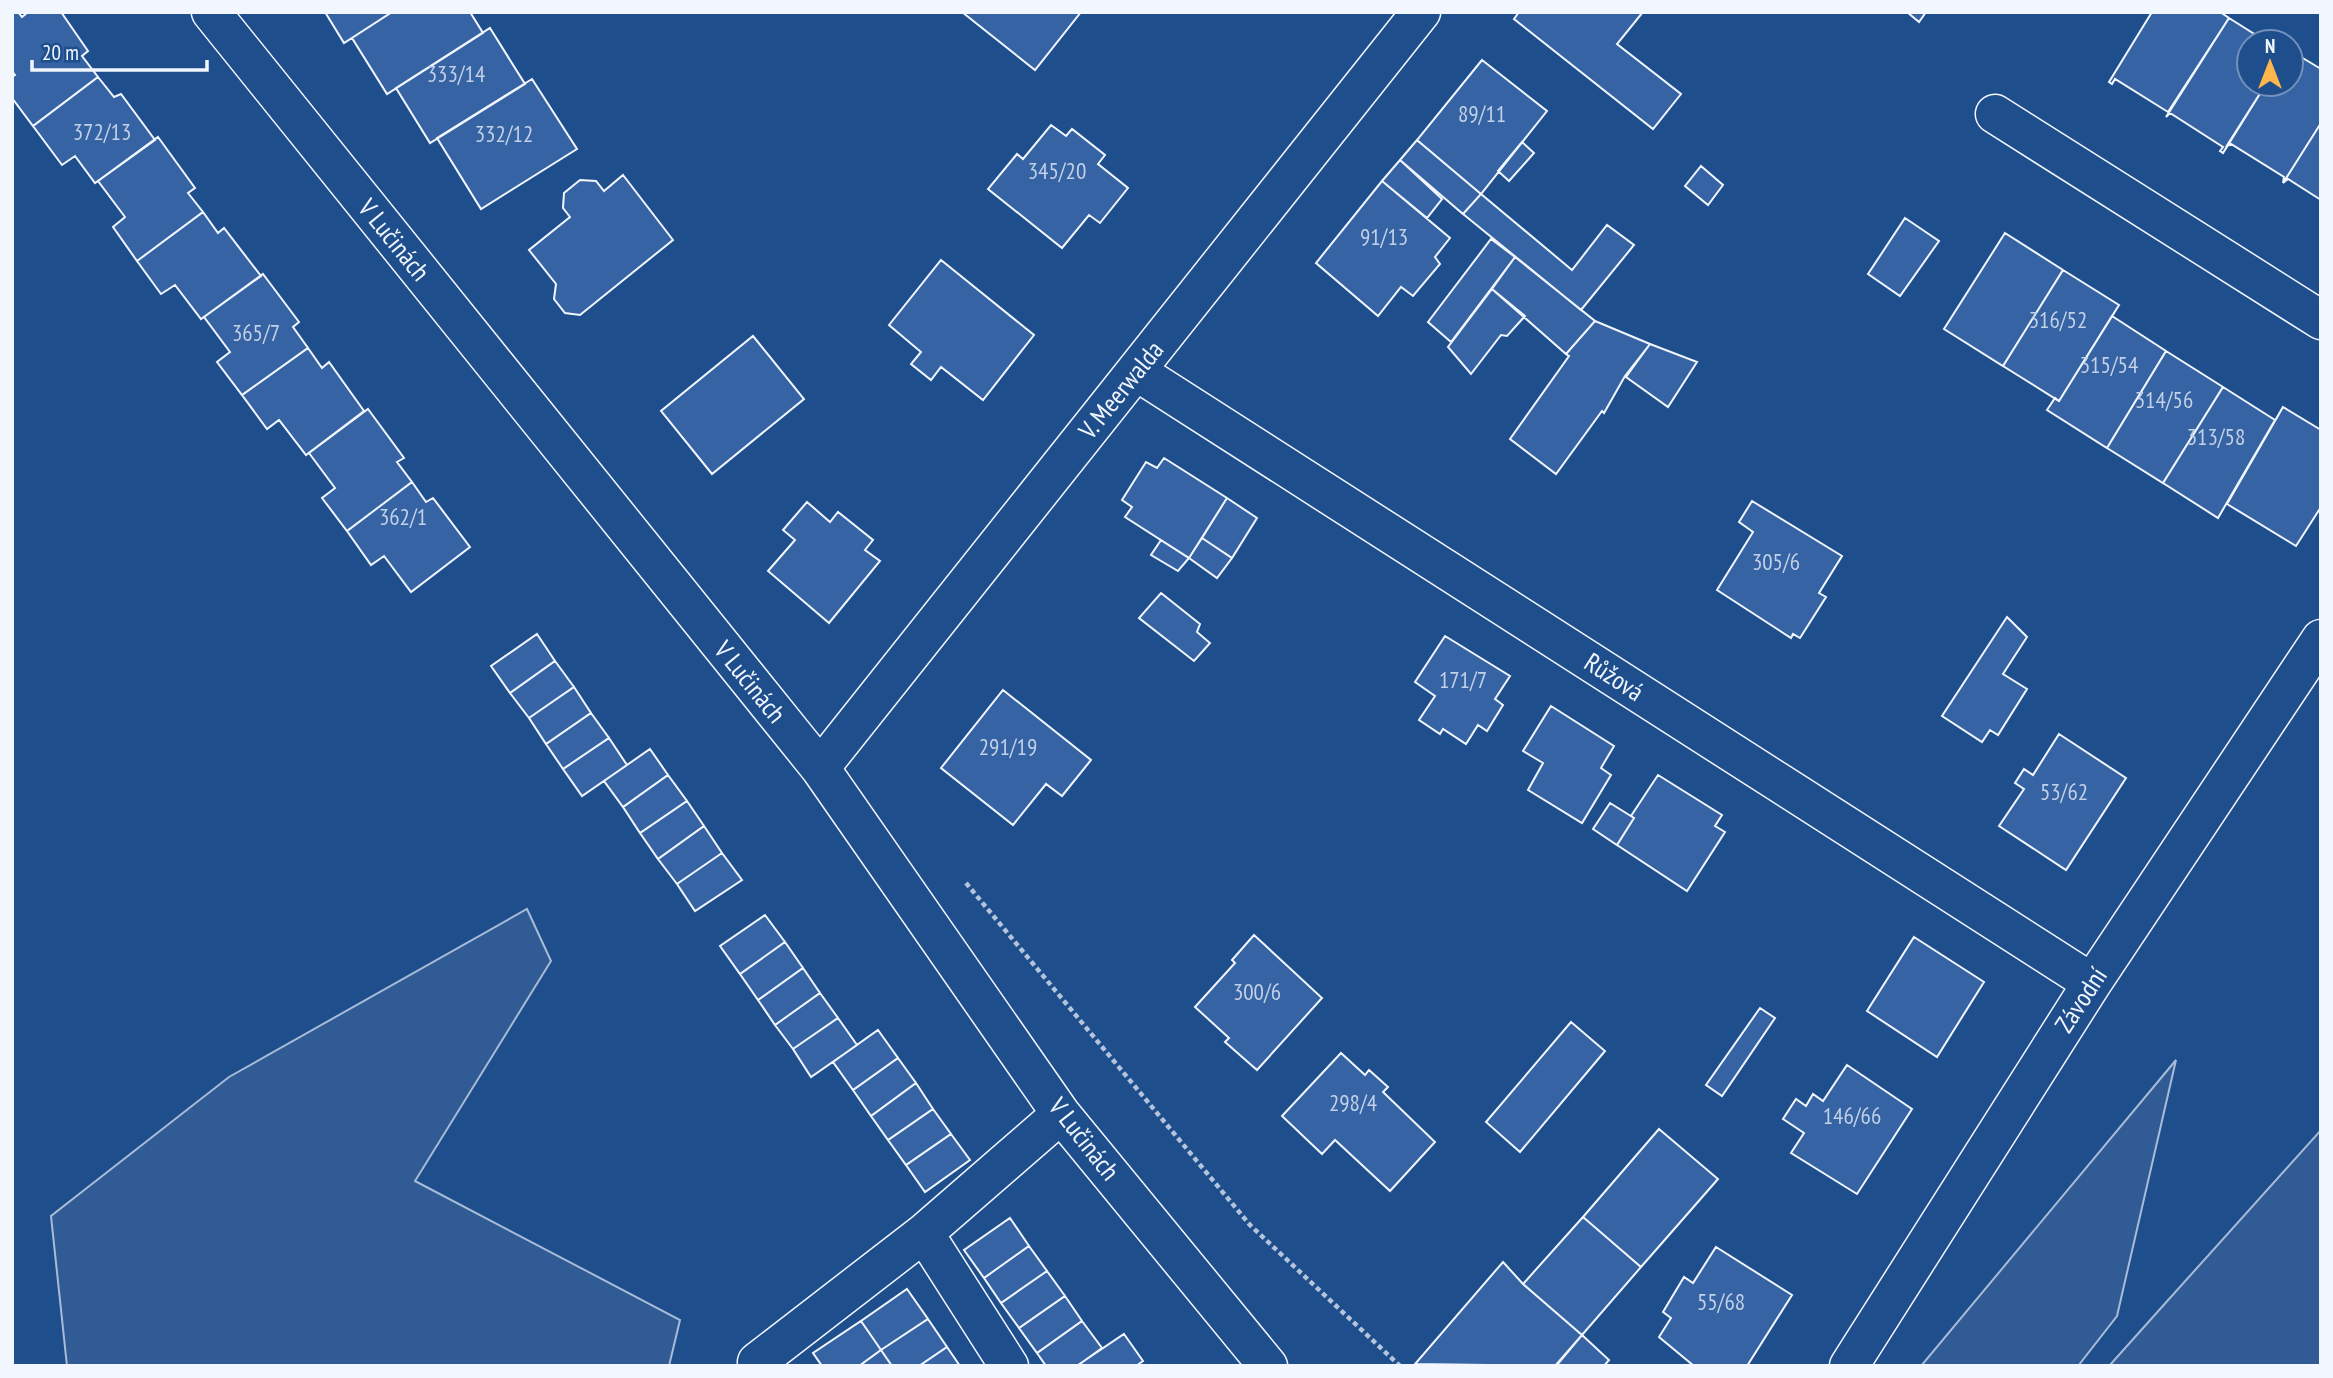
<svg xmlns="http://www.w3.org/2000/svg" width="2333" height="1378" font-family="'PT Sans Narrow',sans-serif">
<rect width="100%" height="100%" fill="#1f4e8c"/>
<!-- built -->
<path fill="#305b95" stroke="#a8bbd7" stroke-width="2" d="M527 909 551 961 415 1181 680 1320 669 1366H67L51 1216 229 1077Z
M2176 1060 2117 1316 2078 1366H1921Z
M2321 1130V1366H2109L2161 1308Z"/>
<!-- building -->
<path fill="#3563a3" stroke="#f2f6ff" stroke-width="2" d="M12 12H18L22 17 28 12H61L88 51 82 56 98 77 33 126 12 98V77L15 75 12 71Z
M325 12H392L344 43Z
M392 12H470L483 33 387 94 352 38Z
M962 12H1081L1035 70Z
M1519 12H1643L1617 44 1681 94 1653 129 1514 19Z
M1907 12H1926L1919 22Z
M2152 12H2220L2229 18 2168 112 2115 79 2112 84 2109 82Z
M2229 18 2267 42H2249V84H2266L2223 153 2220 151 2223 147 2170 113 2166 117Z
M490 28 525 84 430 143 396 88Z
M2291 51 2321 69V123L2283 183 2284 177 2231 144 2226 147 2266 84H2291Z
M1482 60 1547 111 1481 194 1417 140Z
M98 77 114 97 121 94 155 140 95 183 75 156 62 165 33 126Z
M532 79 577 149 481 209 437 138Z
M2321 123V200L2288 179 2283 183Z
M1051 125 1066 136 1072 129 1105 155 1098 164 1128 188 1100 223 1089 215 1062 248 988 189 1017 154 1023 159Z
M158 137 195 188 188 193 203 212 137 261 113 227 125 217 98 181Z
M1417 140 1481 194 1463 214 1400 160Z
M1522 142 1534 153 1509 181 1498 171Z
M1400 160 1442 199 1427 218 1382 181Z
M1701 166 1723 185 1708 205 1685 186Z
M623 175 673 240 580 315 565 313 554 299 556 284 529 250 570 217 563 208 564 193 580 180 596 181 604 191Z
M1382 181 1450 238 1435 257 1440 264 1413 296 1401 287 1378 316 1316 263Z
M1481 194 1572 270 1607 225 1634 245 1581 310 1463 214Z
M203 212 218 233 224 228 261 276 201 319 175 285 161 294 137 261Z
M1905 218 1939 241 1900 296 1868 274Z
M2005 233 2063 270 2003 366 1944 329Z
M1491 239 1515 257 1451 342 1428 322Z
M1515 257 1595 321 1566 354 1492 289Z
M941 260 1034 335 983 400 941 367 931 380 911 364 921 352 889 325Z
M2063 270 2119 305 2059 401 2003 366Z
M263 274 299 322 293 327 308 348 242 395 217 362 230 352 204 317Z
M1492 289 1525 316 1507 336 1501 335 1471 374 1448 347Z
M2112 316 2166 351 2107 448 2047 410 2055 398 2059 401Z
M1595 321 1650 344 1625 376 1604 413 1602 411 1556 474 1510 439 1569 356 1566 354Z
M753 336 804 399 712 474 661 411Z
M1650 344 1697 362 1668 407 1626 377Z
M308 348 322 368 329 362 364 411 306 455 279 420 267 429 242 395Z
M2166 351 2223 387 2163 483 2107 448Z
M2223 387 2275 420 2218 518 2163 483Z
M2283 407 2321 430V507L2296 546 2227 504Z
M368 409 404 458 397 462 412 482 347 531 322 498 335 488 309 453Z
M1164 458 1227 498 1189 558 1125 517 1132 507 1122 500 1146 462 1157 468Z
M412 482 426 502 433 498 470 547 411 592 384 556 371 565 347 531Z
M1227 498 1257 518 1232 558 1202 538Z
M1752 501 1842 556 1819 593 1826 597 1800 638 1793 634 1791 638 1717 590 1753 532 1739 522Z
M807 502 830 522 838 512 873 540 865 550 880 561 829 623 768 571 795 540 783 530Z
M1202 538 1232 558 1217 578 1189 558Z
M1161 540 1189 558 1178 571 1151 555Z
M1161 593 1200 624 1197 632 1210 643 1194 661 1139 618Z
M2007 617 2027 637 2003 674 2027 689 1998 735 1990 730 1982 742 1942 716Z
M537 634 555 661 510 693 491 666Z
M1445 636 1510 676 1495 699 1503 705 1487 731 1478 725 1466 744 1443 729 1440 734 1419 720 1435 696 1415 682Z
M555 661 574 687 529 718 510 693Z
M574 687 591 713 546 744 529 718Z
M1003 690 1091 760 1062 796 1046 784 1013 825 941 768Z
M1551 706 1614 746 1601 768 1611 775 1582 823 1528 790 1543 763 1523 751Z
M591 713 609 738 563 769 546 744Z
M2059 734 2126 778 2066 870 1999 826 2024 789 2015 783 2024 769 2033 775Z
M609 738 627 765 582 796 563 769Z
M650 749 668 775 623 807 604 781Z
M668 775 687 801 640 833 623 807Z
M1658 775 1722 815 1715 826 1725 832 1687 891 1617 845 1634 818 1631 816Z
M687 801 704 826 658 859 640 833Z
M1610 803 1634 818 1617 845 1593 829Z
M704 826 722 853 677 884 658 859Z
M722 853 742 880 695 911 677 884Z
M765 915 785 942 740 974 720 946Z
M1254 935 1322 998 1257 1070 1225 1042 1229 1038 1195 1007 1235 963 1232 960Z
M1914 937 1984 982 1937 1057 1867 1011Z
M785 942 803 968 758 1000 740 974Z
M803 968 820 993 775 1025 758 1000Z
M820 993 838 1018 793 1049 775 1025Z
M1760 1008 1775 1018 1722 1096 1706 1085Z
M838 1018 857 1045 811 1077 793 1049Z
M1571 1022 1605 1051 1520 1152 1486 1122Z
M878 1030 898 1058 853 1090 833 1062Z
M1341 1053 1365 1075 1369 1070 1388 1087 1383 1092 1435 1142 1390 1191 1335 1140 1322 1154 1282 1116Z
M898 1058 916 1083 871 1116 853 1090Z
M1847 1065 1912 1109 1857 1194 1791 1153 1804 1133 1783 1119 1796 1099 1806 1106 1813 1094 1823 1101Z
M916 1083 933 1109 888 1140 871 1116Z
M933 1109 951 1134 906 1165 888 1140Z
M1659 1129 1718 1179 1641 1267 1583 1217Z
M951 1134 970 1160 925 1192 906 1165Z
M1583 1217 1641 1267 1582 1335 1523 1284Z
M1010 1218 1029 1246 984 1278 964 1250Z
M1029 1246 1047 1271 1001 1303 984 1278Z
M1716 1247 1792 1295 1747 1366H1694L1659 1337 1671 1318 1663 1312 1684 1277 1693 1283Z
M1503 1262 1523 1284 1582 1335 1555 1366 1415 1364Z
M1047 1271 1065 1296 1019 1328 1001 1303Z
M907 1289 928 1319 881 1350 861 1321Z
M1065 1296 1082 1321 1037 1353 1019 1328Z
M928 1319 947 1347 919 1366H892L881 1350Z
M861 1321 881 1350 859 1366H822L813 1353Z
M1082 1321 1102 1348 1077 1366H1046L1037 1353Z
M1124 1334 1143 1361 1136 1366 1078 1365Z
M1582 1335 1609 1360 1604 1366H1556Z
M947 1347 960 1366H919Z
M881 1350 892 1366H859Z"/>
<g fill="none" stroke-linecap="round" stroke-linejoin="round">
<!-- minor casing -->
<g stroke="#f2f6ff" stroke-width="41">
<path id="minor" d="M211 12 820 768 1061 1114 1268 1366
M1995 114 2321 320
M1136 371 2092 983
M820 768 1421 12
M924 1233 1009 1366
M760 1366 757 1362 924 1233 1061 1114
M1849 1366 2092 983 2321 639"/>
</g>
<!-- path -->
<path stroke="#b3c4dc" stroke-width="4.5" stroke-dasharray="5 3.5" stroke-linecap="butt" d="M966 883 1250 1225 1400 1366"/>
<!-- minor -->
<use href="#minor" stroke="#1f4e8c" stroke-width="38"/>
</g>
<g text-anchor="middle" stroke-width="5" stroke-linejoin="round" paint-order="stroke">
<!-- number labels -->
<g font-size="23" fill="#c3d1e8">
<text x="456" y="82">333/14</text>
<text x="1482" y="122">89/11</text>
<text x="102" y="140">372/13</text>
<text x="504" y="142">332/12</text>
<text x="1057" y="179">345/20</text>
<text x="1384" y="245">91/13</text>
<text x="2058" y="328">316/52</text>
<text x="256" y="341">365/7</text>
<text x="2109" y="373">315/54</text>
<text x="2164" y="408">314/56</text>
<text x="2216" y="445">313/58</text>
<text x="403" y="525">362/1</text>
<text x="1776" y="570">305/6</text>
<text x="1463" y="688">171/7</text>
<text x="1008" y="755">291/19</text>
<text x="2064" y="800">53/62</text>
<text x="1257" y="1000">300/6</text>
<text x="1353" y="1111">298/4</text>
<text x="1852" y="1124">146/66</text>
<text x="1721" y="1310">55/68</text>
</g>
<!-- street labels -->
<g font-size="26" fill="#f2f6ff" stroke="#1f4e8c">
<text transform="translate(394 240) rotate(51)" y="9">V Lučinách</text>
<text transform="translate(1121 390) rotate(-51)" y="9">V. Meerwalda</text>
<text transform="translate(1614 677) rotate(33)" y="9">Růžová</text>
<text transform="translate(750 682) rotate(51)" y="9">V Lučinách</text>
<text transform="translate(2081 1000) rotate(-57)" y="9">Závodní</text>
<text transform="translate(1084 1139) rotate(52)" y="9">V Lučinách</text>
</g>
</g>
<!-- border -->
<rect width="2333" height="1378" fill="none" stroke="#f2f6ff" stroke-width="28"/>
<!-- north arrow -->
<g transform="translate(2270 63)"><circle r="33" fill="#1f4e8c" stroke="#7391ba" stroke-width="2"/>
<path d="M0-5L12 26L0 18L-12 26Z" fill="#ffb74d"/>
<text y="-10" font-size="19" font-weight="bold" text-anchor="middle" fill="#f2f6ff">N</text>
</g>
<!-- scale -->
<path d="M32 60v10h175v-10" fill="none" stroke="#f2f6ff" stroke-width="3.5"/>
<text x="42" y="60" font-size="21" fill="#f2f6ff" stroke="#1f4e8c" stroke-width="5" paint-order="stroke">20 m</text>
</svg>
